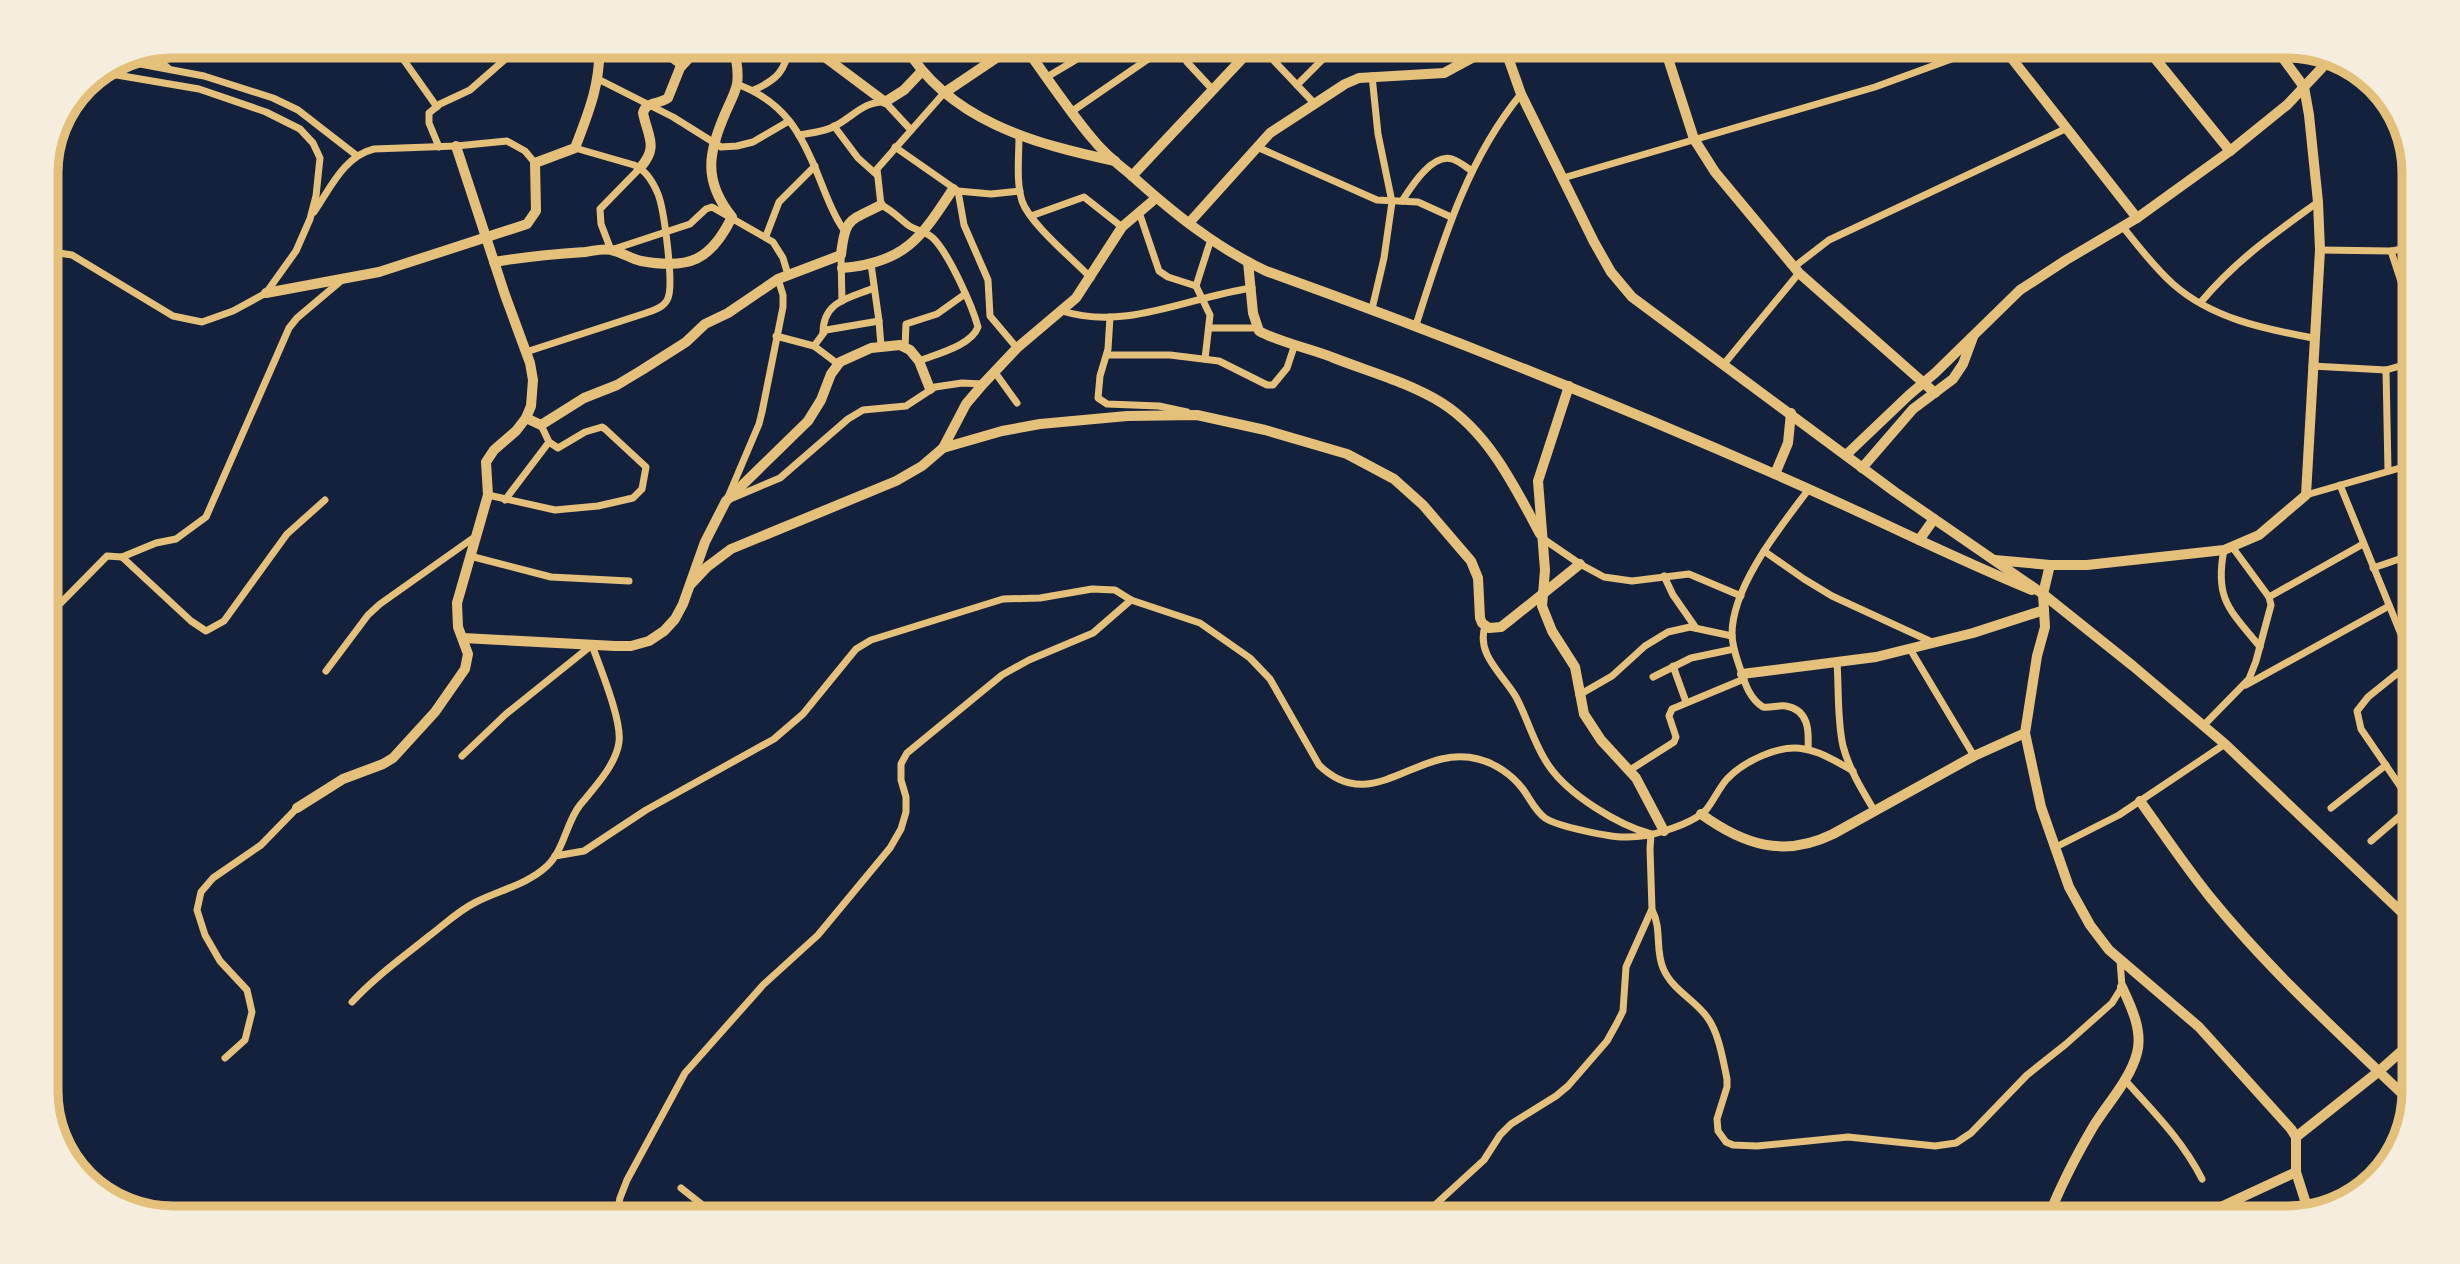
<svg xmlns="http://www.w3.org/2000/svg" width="2460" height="1264" viewBox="0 0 2460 1264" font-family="'Source Sans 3',sans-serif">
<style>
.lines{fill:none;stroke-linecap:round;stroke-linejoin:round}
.minor{stroke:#e5c07b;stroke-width:7}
.tertiary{stroke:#e5c07b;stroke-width:10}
.secondary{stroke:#e5c07b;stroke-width:10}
.rim{fill:none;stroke:#e5c07b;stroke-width:9}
</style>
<rect width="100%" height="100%" fill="#14213d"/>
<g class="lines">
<g class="minor">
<polyline points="496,46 510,55 529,46"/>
<polyline points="636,46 660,50 681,66"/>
<polyline points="1059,46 1070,63"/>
<polyline points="1178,46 1187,62 1213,90"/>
<polyline points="1260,46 1314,103"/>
<polyline points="396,49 437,107"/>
<polyline points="147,50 168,68"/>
<polyline points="122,57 135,63 204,76 273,98 298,110 356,155"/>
<polyline points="1047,77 1099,46"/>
<polyline points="598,79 673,117 721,147 737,146 753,142 789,121"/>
<path d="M737 84C785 102 802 134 820 180 827 197 833 215 844 230"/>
<polyline points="1297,85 1336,46"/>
<path d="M754 90C776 80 786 71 789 46"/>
<polyline points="1071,112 1167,46"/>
<polyline points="834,126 858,158 877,175"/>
<path d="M799 135C810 133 823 132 833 127 852 118 863 101 885 102L911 130"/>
<path d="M1019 136C1019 156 1016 182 1022 201 1030 224 1073 259 1091 278"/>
<polyline points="439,147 429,123 429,113 440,104 470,90 510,55 506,46"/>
<polyline points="895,147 958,191 991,194 1020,191"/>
<polyline points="1257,147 1377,200 1418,202 1451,217"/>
<polyline points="640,168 600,209 601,224 611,250 690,224 706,209 712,207 773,242 783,258 788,275"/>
<polyline points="1563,178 1875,87 1987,46"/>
<polyline points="958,191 964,225 988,280 990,316 1017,348"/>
<path d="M1402 201C1411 187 1432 153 1452 159 1459 161 1466 167 1472 171"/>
<path d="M314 212C330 189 344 156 374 149L456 146 507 141 525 151 535 163"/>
<polyline points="1139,212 1159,271 1168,277 1196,286"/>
<polyline points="1031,216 1084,197 1122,227"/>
<path d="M2123 227C2138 246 2154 267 2173 284 2211 318 2264 329 2313 338"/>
<polyline points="766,236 779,202 815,166"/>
<polyline points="2320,250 2391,251 2414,247"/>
<polyline points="46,251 72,255 173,316 202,322 233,311 266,293 296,251 310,219 316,196 320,158 313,143 300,129 266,112 199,89 99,72"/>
<polyline points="2391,251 2414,321"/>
<polyline points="841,255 842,301"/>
<polyline points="1794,267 1829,240 2065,129"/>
<path d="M2201 302C2236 260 2274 234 2318 202"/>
<polyline points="1372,309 1384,258 1392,202 1378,134 1372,76"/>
<path d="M1062 311C1127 331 1188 297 1252 288"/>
<polyline points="1110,317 1108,349 1100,376 1098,398 1107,404 1159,406 1187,412"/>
<polyline points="879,321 881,346"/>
<path d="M1416 325C1442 244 1466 161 1521 94"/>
<polyline points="1210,328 1256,328"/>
<path d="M823 333C823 301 849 298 874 288"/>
<polyline points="776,336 814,346 838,364"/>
<polyline points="814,346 826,330 879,321 871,264"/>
<polyline points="905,347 906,324 937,314 965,294"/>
<path d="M526 352 646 313C654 310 665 307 668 298 674 284 664 209 658 194 653 182 646 170 634 165L575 148"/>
<polyline points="1107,355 1170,355 1219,361 1267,385 1273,385 1287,368 1295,344"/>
<polyline points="1205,359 1210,315 1196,286 1211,239"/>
<path d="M919 361C936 354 971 346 978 327 972 305 949 254 933 238 926 231 916 231 908 225 899 218 892 210 881 205L877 169 944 93"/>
<polyline points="1724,364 1799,273"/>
<polyline points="2312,366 2386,370 2414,362"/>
<polyline points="2386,370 2388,471"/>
<polyline points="994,371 1017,403"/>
<polyline points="2340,485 2414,666"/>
<polyline points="488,495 555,510 598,506 633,498 642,489 646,467 605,429 602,427 585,432 558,448 549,442 541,425"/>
<polyline points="2306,495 2414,464"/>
<polyline points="728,497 759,424 762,412 783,307 783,295 778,279"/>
<polyline points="730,499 780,478 848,419 863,410 906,406 935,387 962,383 983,384"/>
<polyline points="505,500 549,442"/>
<polyline points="1542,538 1580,564 1604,577 1632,581 1689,574 1741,596"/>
<path d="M2224 550C2214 600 2231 611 2260 647"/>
<polyline points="1764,551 1804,579 1832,596 1934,643"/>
<polyline points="470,556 551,577 629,581"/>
<polyline points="122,557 156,543 176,539 206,517 289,328 297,318 342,280"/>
<polyline points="2373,568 2414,554"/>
<polyline points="1664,576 1673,595 1696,628"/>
<polyline points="2269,597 2363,544"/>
<polyline points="46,618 107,556 122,557 191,621 206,631 224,621 287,534 325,500"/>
<polyline points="1910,649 1974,756"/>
<path d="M1837 663C1839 690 1837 719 1843 746 1849 769 1862 790 1874 810"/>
<polyline points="1673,666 1686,702"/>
<polyline points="326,671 368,615 380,604 476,536"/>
<polyline points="1653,677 1691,658 1734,649"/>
<polyline points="2246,685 2389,606"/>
<polyline points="1579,695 1612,676 1645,646 1668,632 1690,627 1732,636"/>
<polyline points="2204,725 2249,679 2256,661 2271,605 2269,597 2233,548"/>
<path d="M1808 749C1809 731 1809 710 1786 706 1778 705 1771 708 1763 707 1750 699 1745 684 1741 671 1737 659 1732 647 1732 634 1732 586 1781 526 1809 489"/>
<polyline points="1630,770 1674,742 1676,737 1669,716 1672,709 1744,679"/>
<polyline points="2413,805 2361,729 2357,711 2368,697 2414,660"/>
<polyline points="2331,808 2386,765"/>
<polyline points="2371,841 2414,804"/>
<polyline points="2054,848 2119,815 2225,744"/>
<path d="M555 856 584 851 646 810 774 739 803 714 856 649 871 640 1003 599 1040 598 1092 589 1115 590 1131 600 1200 623 1250 658 1270 679 1319 765C1373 818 1418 743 1478 759 1495 763 1512 775 1522 788 1530 798 1534 810 1545 818 1556 826 1612 838 1627 837 1639 837 1652 835 1664 831 1677 827 1696 820 1706 810 1714 800 1719 788 1727 779 1744 761 1780 744 1804 749 1822 752 1837 762 1853 771"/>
<path d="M1652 910C1662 928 1655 949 1663 968 1672 990 1694 999 1707 1017 1719 1033 1723 1060 1727 1079V1087L1717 1119 1718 1131 1726 1142 1733 1145 1757 1146 1848 1137 1935 1146 1956 1143 1971 1133 2027 1075 2066 1044 2112 1003 2122 987 2120 960"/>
<path d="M352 1002C376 976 402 958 429 936 445 924 458 911 476 902 500 890 528 884 547 866 564 850 566 823 580 805 594 788 616 765 619 742 622 720 600 668 592 645L506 714 462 756"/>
<polyline points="225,1058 245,1040 252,1012 247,990 220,961 205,935 197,910 201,892 213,878 261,845 297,808"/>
<path d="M2124 1079C2153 1111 2183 1141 2202 1179"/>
<polyline points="681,1188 719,1218"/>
<polyline points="616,1218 620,1198 627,1180 685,1073 763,985 818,935 890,848 901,829 906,812 906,797 901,780 901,764 907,753 1002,675 1029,660 1093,633 1131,600"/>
<path d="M1431 1218 1436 1204 1484 1160 1500 1135 1511 1124 1556 1096 1568 1086 1607 1041 1617 1023 1623 1011 1626 967 1652 909 1650 849 1651 834C1618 825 1569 795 1549 766 1534 745 1528 719 1516 697 1502 673 1476 655 1485 626"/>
</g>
<g class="tertiary">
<polyline points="810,46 885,102 904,90 922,71"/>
<path d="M905 46C949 121 1035 144 1115 161"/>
<path d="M1024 46C1046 76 1067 108 1091 137 1102 151 1116 163 1130 174 1172 212 1215 247 1266 271 1439 333 1609 401 1777 475 1863 512 1946 555 2032 590"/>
<polyline points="1664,46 1694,139 1715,172 1799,273 1935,393"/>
<polyline points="2002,46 2137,218"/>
<polyline points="2145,46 2230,151"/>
<polyline points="944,93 1014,46"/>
<path d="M640 168C659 147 648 137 643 113 646 101 658 105 668 98L680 68 700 46"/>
<polyline points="1132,176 1254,46"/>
<polyline points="1189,223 1270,133 1345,84 1359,78 1444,73 1494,46"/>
<path d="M494 262C524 257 554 254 585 252 593 251 603 248 611 250 622 252 631 259 641 261 690 270 711 260 732 217 703 181 708 153 725 114 729 104 735 94 737 84 739 71 736 57 733 46"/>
<path d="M1248 262 1253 313 1259 331C1278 342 1312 349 1334 358 1370 372 1410 383 1442 403 1489 433 1515 487 1540 534"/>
<path d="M842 268C905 263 921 238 953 189"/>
<path d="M266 293 379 272 527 224 536 211 535 163 575 148C588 114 601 83 599 46"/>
<polyline points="1569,386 1538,481 1545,570 1542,606 1552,631 1575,667 1584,714 1601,740 1636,778 1664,831"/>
<path d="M526 418 541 425 584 398 617 385 642 370 686 342 705 324 728 313 778 279 841 255C845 218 849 221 881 205"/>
<polyline points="943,448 966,404 983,384 1017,348 1076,298 1122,227 1156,198"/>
<polyline points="1846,455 1909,395 1935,373 2020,290 2066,260 2137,218 2230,151 2287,105 2333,56"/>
<polyline points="1862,468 1913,409 1953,379 1963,364 1973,337"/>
<polyline points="1775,474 1788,443 1791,413"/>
<polyline points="1919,540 1934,519"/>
<polyline points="1995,560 2050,565 2087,565 2224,550 2259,535 2306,495 2320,250 2318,202 2309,115 2304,87 2274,46"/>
<polyline points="2050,565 2043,594 2045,627 2037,656 2025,733 2041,807 2069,887 2090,925 2109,950 2199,1027 2291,1129 2296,1137 2296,1172 2309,1213"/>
<polyline points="691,584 707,567 731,549 896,481 922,466 943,448 1002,431 1040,424 1127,416 1197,415 1265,430 1347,454 1394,479 1423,505 1471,561 1478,578 1480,618 1482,623 1489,628 1501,627 1510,620 1580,564"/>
<polyline points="463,638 615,646 631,646 649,641 664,631 675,619 683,604 705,542 726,501 808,421 821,400 831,374 840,362 871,348 900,345 910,350 919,361 930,389"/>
<polyline points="1742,674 1876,657 1973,633 2044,610"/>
<path d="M2140 801C2163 833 2185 866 2210 897 2270 971 2343 1037 2412 1103"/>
<polyline points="297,808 343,779 383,764 393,758 435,712 465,669 468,654 458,627 457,603 488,495 486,462 494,450 516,431 526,418 531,406 533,380 530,363 505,295 456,146"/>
<path d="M1701 814C1744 845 1784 858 1833 834L1974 756 2025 733"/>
<polyline points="2296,1137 2378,1072 2414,1040"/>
<path d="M2048 1218C2060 1187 2076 1156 2093 1127 2107 1104 2130 1080 2137 1053 2143 1031 2131 1006 2122 987"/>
<polyline points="2197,1218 2296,1172"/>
</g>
<polyline class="secondary" points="1504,46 1521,94 1594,242 1611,272 1632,297 1895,492 2043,594 2133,666 2225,744 2414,924"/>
</g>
<path d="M0 0H2460V1264H0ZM173 58H2287A115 115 0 0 1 2402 173V1091A115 115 0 0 1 2287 1206H173A115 115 0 0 1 58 1091V173A115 115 0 0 1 173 58Z" fill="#f5edde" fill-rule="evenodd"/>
<path class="rim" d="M173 58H2287A115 115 0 0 1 2402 173V1091A115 115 0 0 1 2287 1206H173A115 115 0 0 1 58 1091V173A115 115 0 0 1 173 58Z"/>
</svg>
